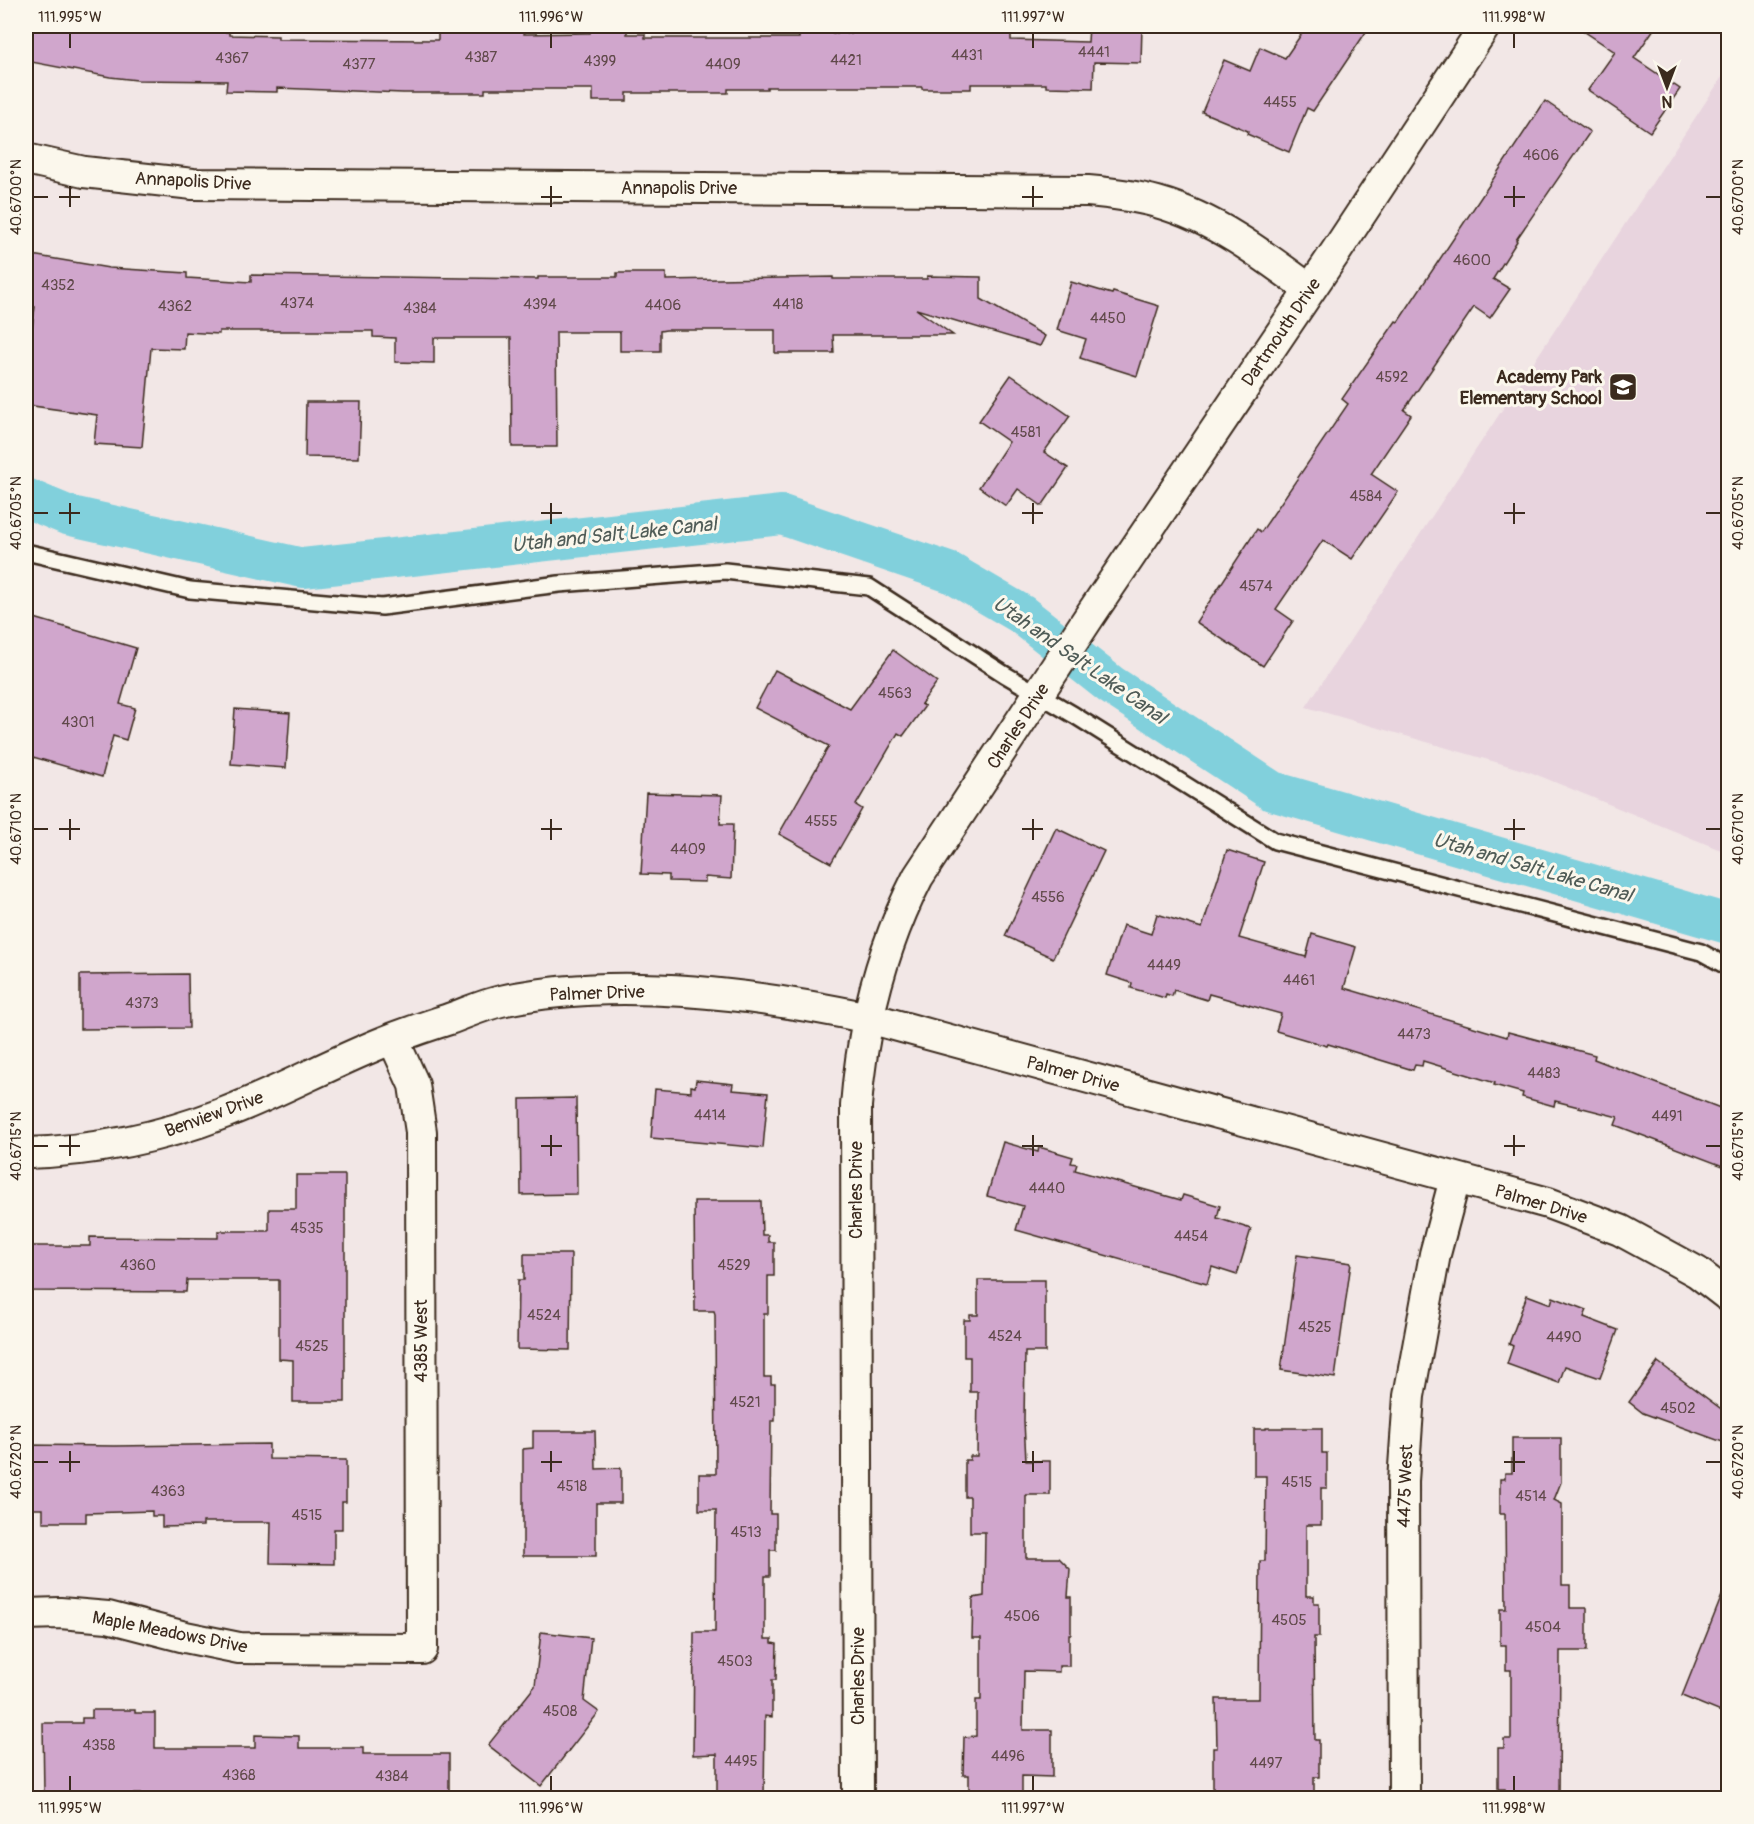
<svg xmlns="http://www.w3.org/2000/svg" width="1754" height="1824" viewBox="0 0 1754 1824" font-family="Pangolin,sans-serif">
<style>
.built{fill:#e8d4de}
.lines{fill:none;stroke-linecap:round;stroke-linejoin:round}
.canal{stroke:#81d0dc;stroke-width:40}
.building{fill:#d0a6cc;stroke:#3b2a1e;stroke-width:1.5}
.lane-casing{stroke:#3b2a1e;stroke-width:20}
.street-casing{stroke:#3b2a1e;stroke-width:34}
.lane{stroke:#fbf7ec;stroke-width:15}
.street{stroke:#fbf7ec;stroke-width:30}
.ticks{fill:none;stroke:#3b2a1e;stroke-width:2}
.labels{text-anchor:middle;stroke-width:6;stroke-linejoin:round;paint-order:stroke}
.number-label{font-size:15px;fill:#60494a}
.street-label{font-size:18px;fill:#3b2a1e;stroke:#fbf7ec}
.poi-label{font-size:18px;font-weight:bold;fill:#3b2a1e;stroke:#fbf7ec;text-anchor:end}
.water-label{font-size:20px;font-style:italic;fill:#505c57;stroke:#fbf7ec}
.neatline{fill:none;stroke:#3b2a1e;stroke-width:2}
.ticks-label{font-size:15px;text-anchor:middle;fill:#3b2a1e}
</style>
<rect width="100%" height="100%" fill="#f2e7e6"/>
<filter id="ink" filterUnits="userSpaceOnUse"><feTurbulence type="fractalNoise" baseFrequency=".0167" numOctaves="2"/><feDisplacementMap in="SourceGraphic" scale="12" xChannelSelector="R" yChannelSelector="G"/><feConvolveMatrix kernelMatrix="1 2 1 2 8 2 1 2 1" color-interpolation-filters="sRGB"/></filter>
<g filter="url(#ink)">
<polygon class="built" points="1728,68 1728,853 1530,772 1306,707"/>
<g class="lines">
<polyline class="canal" points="26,498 67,515 303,568 782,515 951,573 1021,614 1111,685 1272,791 1728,924"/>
</g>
<g class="building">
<polygon points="26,26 142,26 141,31 229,32 229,35 278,36 278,39 438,40 438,26 524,26 524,34 590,33 590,26 627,26 627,34 645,34 645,38 799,38 799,33 1011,33 1011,40 1088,42 1089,26 1142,26 1141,63 1094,62 1093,88 1046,87 1046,84 971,84 971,89 922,89 922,87 767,87 767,89 728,89 728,93 627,93 627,101 593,101 593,89 485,89 485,93 403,93 277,88 277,92 226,91 227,81 137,80 110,77 26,61"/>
<polygon points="1307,26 1370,26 1313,111 1307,108 1289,152 1247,134 1248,131 1202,112 1224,60 1250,71 1260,47 1285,58"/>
<polygon points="1576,26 1656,26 1634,58 1680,89 1650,132 1588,90 1615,52"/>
<polygon points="1545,101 1590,132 1516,240 1517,241 1493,279 1510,289 1490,318 1474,307 1404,410 1411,415 1371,474 1398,492 1352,559 1323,540 1276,609 1293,621 1263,666 1196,622 1257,529 1261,532 1348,404 1342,399 1396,321 1398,322"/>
<polygon points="26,254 109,268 187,273 187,278 251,282 251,275 538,279 538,277 617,277 617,273 666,273 666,280 833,277 833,279 927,279 927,276 981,277 981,299 1045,336 1040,346 916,309 953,335 833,335 834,353 775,353 775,330 666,330 660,331 660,351 620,351 620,332 556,332 557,447 512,447 511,338 434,338 434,363 395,362 395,338 373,337 373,331 219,331 219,334 185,332 184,349 151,348 142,447 94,444 97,415 26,405 26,372 35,307 26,306"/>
<polygon points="1071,282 1112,294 1113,292 1159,306 1137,376 1080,358 1086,339 1057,330"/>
<polygon points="1011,375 1070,416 1044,452 1068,468 1042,506 1018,489 1006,506 979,487 1009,442 979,421"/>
<polygon points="306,402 361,402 359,458 305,457"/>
<polygon points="31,617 136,648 120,704 135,708 126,740 113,736 102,777 26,755 26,638"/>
<polygon points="893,650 937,682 921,704 925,706 903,736 898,733 856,805 862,809 831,863 779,834 829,746 755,708 775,670 850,709"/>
<polygon points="235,709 290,713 286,768 231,764"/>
<polygon points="646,793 722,795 720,824 733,824 731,879 705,877 705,882 669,881 669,875 641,874"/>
<polygon points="1056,828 1104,851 1053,958 1005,936"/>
<polygon points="1227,850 1264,862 1239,938 1306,957 1312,934 1356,947 1344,988 1507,1037 1508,1032 1595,1055 1594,1059 1728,1111 1728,1168 1615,1125 1618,1117 1555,1101 1554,1106 1522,1097 1523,1093 1494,1085 1495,1083 1423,1061 1422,1066 1415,1065 1413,1070 1328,1044 1327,1046 1276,1031 1281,1014 1209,994 1207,1000 1174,990 1172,996 1166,994 1165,998 1131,988 1132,983 1107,975 1123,925 1151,934 1157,914 1202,928"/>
<polygon points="188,974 189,1028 80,1029 80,975"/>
<polygon points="696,1080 733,1084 732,1090 768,1093 763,1148 651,1138 655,1089 691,1092 691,1086 695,1087"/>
<polygon points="576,1098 577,1194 521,1195 520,1099"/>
<polygon points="1003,1142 1038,1152 1039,1147 1073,1157 1071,1163 1077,1164 1075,1170 1181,1200 1183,1195 1220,1206 1217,1218 1251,1229 1237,1275 1212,1267 1207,1284 1016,1230 1023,1206 987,1196"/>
<polygon points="296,1175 345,1175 345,1402 293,1402 293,1360 279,1359 279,1280 187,1280 186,1292 26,1291 26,1246 90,1246 90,1237 218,1238 218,1231 269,1231 269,1209 296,1209"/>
<polygon points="694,1201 761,1201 762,1235 768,1235 768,1242 774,1242 774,1276 768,1276 768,1314 764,1314 764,1377 771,1377 771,1384 775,1384 775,1421 771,1421 770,1514 776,1514 776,1550 770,1550 770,1576 765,1576 765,1639 772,1639 772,1643 777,1644 776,1680 772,1680 772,1717 765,1716 764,1798 717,1798 717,1754 693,1755 694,1632 715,1632 716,1510 699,1510 699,1474 716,1474 715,1314 714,1311 695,1311"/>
<polygon points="524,1254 571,1254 570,1350 517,1349 518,1280 524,1280"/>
<polygon points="1297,1255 1351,1263 1335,1378 1281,1370"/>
<polygon points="978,1280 1045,1280 1045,1352 1025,1352 1024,1421 1026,1461 1050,1461 1050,1495 1026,1495 1026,1558 1059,1558 1070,1569 1068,1597 1071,1597 1071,1634 1069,1634 1069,1666 1059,1666 1059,1672 1024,1671 1023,1730 1052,1730 1052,1777 1022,1776 1022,1798 969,1798 969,1775 963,1775 964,1737 976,1736 976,1700 981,1700 981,1638 972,1638 973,1598 984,1596 985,1532 970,1532 970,1497 965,1497 965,1460 970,1460 970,1456 977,1456 978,1392 970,1392 970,1357 964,1357 964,1320 970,1320 970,1315 978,1315"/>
<polygon points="1527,1295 1551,1304 1553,1297 1587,1310 1584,1317 1618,1330 1600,1378 1565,1366 1559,1383 1507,1364 1513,1346 1509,1344"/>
<polygon points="1658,1362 1728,1414 1728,1444 1643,1413 1629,1402"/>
<polygon points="1266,1428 1322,1428 1322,1453 1327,1453 1327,1488 1321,1488 1321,1525 1306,1525 1306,1596 1314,1596 1314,1603 1319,1603 1319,1637 1314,1637 1315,1740 1319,1740 1319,1777 1314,1777 1314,1798 1213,1798 1213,1748 1217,1748 1216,1699 1259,1699 1260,1561 1265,1561 1266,1476 1254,1476 1254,1429 1266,1429"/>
<polygon points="533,1431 595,1431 596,1469 621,1468 621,1503 596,1503 596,1556 523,1556 523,1449 533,1448"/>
<polygon points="1512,1438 1561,1438 1561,1482 1554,1500 1562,1504 1562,1585 1570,1585 1570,1608 1587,1608 1587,1651 1560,1651 1559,1798 1505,1798 1505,1789 1498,1789 1498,1748 1504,1748 1504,1739 1511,1739 1511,1670 1506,1670 1506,1645 1500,1645 1500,1609 1506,1609 1505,1514 1500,1514 1500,1479 1505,1479 1505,1473 1512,1473"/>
<polygon points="269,1444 269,1459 346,1460 346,1502 342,1502 342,1529 334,1529 334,1564 270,1563 271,1522 203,1522 203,1526 162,1527 162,1516 152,1516 152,1511 86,1513 86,1522 43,1522 43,1509 26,1509 26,1445 115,1446"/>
<polygon points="1727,1583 1728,1583 1728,1715 1682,1696"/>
<polygon points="541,1632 591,1638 584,1701 599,1712 541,1786 488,1745 535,1686"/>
<polygon points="92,1710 135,1710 135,1713 155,1713 155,1748 255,1748 255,1735 299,1736 299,1748 363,1748 363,1754 449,1754 449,1798 180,1798 180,1794 44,1794 43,1723 82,1723 82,1718 92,1718"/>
</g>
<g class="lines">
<g class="lane-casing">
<polyline id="lane" points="26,552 190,590 382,607 559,584 725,571 869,587 1004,674 1074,715 1275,841 1701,952 1728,967"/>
</g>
<g class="street-casing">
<g id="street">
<path d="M26 159 84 172 193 184 1088 191C1111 193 1135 196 1157 202 1214 218 1262 254 1309 289"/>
<path d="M26 1153C94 1151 160 1138 224 1113 282 1091 336 1060 394 1038 412 1031 431 1025 449 1019 466 1013 483 1005 501 1001 614 976 756 994 869 1018L1548 1203 1620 1230 1697 1272 1728 1296"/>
<polyline points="26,1614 60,1613 108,1617 185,1637 239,1648 422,1649 421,1132 414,1085 393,1039"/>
<path d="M858 1798 856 1106C862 1027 882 947 918 877L1091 614 1337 250 1485 26"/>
<polyline points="1404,1798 1403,1481 1409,1396 1435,1254 1455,1179"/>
</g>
</g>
<use href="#lane" class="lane"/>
<use href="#street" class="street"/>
</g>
</g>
<path class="ticks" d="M70 33V48M551 33V48M1033 33V48M1514 33V48M70 186V207M551 186V207M1033 186V207M1514 186V207M33 197H48M59 197H80M541 197H562M1022 197H1043M1504 197H1525M1706 197H1721M70 503V524M551 503V524M1033 503V524M1514 503V524M33 513H48M59 513H80M541 513H562M1022 513H1043M1504 513H1525M1706 513H1721M70 819V840M551 819V840M1033 819V840M1514 819V840M33 829H48M59 829H80M541 829H562M1022 829H1043M1504 829H1525M1706 829H1721M70 1135V1156M551 1135V1156M1033 1135V1156M1514 1135V1156M33 1146H48M59 1146H80M541 1146H562M1022 1146H1043M1504 1146H1525M1706 1146H1721M70 1451V1472M551 1451V1472M1033 1451V1472M1514 1451V1472M33 1462H48M59 1462H80M541 1462H562M1022 1462H1043M1504 1462H1525M1706 1462H1721M70 1776V1791M551 1776V1791M1033 1776V1791M1514 1776V1791"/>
<defs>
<g id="school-square" transform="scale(1.5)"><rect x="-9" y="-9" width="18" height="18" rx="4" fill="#3b2a1e" stroke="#fbf7ec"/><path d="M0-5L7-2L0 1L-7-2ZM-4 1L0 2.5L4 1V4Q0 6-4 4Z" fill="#fff"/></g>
</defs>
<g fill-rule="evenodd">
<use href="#school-square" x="1623" y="387"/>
</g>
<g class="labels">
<g class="number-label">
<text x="1094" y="57">4441</text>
<text x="967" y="60">4431</text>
<text x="481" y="62">4387</text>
<text x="232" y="63">4367</text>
<text x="846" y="65">4421</text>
<text x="600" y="66">4399</text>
<text x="359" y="69">4377</text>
<text x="723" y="69">4409</text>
<text x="1280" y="107">4455</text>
<text x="1541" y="160">4606</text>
<text x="1472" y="265">4600</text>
<text x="58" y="290">4352</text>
<text x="297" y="308">4374</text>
<text x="540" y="309">4394</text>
<text x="788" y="309">4418</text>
<text x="663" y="310">4406</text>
<text x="175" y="311">4362</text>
<text x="420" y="313">4384</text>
<text x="1108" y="323">4450</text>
<text x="1392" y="382">4592</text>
<text x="1026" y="437">4581</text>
<text x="1366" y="501">4584</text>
<text x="1256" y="591">4574</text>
<text x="895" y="698">4563</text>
<text x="78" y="727">4301</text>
<text x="821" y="826">4555</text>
<text x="688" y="854">4409</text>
<text x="1048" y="902">4556</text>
<text x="1164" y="970">4449</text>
<text x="1299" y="985">4461</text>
<text x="142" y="1008">4373</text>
<text x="1414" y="1039">4473</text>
<text x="1544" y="1078">4483</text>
<text x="710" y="1120">4414</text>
<text x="1667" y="1121">4491</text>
<text x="1047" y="1193">4440</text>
<text x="307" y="1233">4535</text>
<text x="1191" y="1241">4454</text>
<text x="138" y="1270">4360</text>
<text x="734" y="1270">4529</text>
<text x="544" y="1320">4524</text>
<text x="1315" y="1332">4525</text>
<text x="1005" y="1341">4524</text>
<text x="1564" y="1342">4490</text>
<text x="312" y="1351">4525</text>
<text x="745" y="1407">4521</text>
<text x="1678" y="1413">4502</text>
<text x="1297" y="1487">4515</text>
<text x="572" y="1491">4518</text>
<text x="168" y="1496">4363</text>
<text x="1531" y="1501">4514</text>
<text x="307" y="1520">4515</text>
<text x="746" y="1537">4513</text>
<text x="1022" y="1621">4506</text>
<text x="1289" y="1625">4505</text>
<text x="1543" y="1632">4504</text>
<text x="735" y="1666">4503</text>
<text x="560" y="1716">4508</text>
<text x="99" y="1750">4358</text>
<text x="1008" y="1761">4496</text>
<text x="741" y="1766">4495</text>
<text x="1266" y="1768">4497</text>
<text x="239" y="1780">4368</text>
<text x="392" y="1781">4384</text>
</g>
<g class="street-label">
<text transform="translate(193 181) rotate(3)" y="6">Annapolis Drive</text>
<text x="679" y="194">Annapolis Drive</text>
<text transform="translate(1281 332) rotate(-56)" y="6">Dartmouth Drive</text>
<text transform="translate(1018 726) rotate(-57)" y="6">Charles Drive</text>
<text transform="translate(597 993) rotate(-2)" y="6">Palmer Drive</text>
<text transform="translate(1073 1074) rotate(15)" y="6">Palmer Drive</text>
<text transform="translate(214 1114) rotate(-20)" y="6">Benview Drive</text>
<text transform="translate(856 1190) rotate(-90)" y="6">Charles Drive</text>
<text transform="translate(1541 1204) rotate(17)" y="6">Palmer Drive</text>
<text transform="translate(421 1341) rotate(-90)" y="6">4385 West</text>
<text transform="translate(1405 1486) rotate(-88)" y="6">4475 West</text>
<text transform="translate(170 1632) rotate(11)" y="6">Maple Meadows Drive</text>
<text transform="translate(858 1676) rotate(-90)" y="6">Charles Drive</text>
</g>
<g class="poi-label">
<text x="1602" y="383">Academy Park<tspan x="1602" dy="21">Elementary School</tspan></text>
</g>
<g class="water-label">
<text transform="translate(614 534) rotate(-6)" y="7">Utah and Salt Lake Canal</text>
<text transform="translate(1080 660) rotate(35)" y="7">Utah and Salt Lake Canal</text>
<text transform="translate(1533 867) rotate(16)" y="7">Utah and Salt Lake Canal</text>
</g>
</g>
<rect width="1754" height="1824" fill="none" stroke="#fbf7ec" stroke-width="66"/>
<g transform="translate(1667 87) rotate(180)" stroke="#fbf7ec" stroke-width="4.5" paint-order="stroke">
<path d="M0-4.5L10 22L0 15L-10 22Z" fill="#3b2a1e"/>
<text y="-9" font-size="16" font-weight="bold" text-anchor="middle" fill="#3b2a1e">N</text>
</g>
<rect x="33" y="33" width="1688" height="1758" class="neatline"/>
<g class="ticks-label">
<text x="70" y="22">111.995°W</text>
<text x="551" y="22">111.996°W</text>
<text x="1033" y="22">111.997°W</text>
<text x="1514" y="22">111.998°W</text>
<text transform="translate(1738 197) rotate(-90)" y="5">40.6700°N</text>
<text transform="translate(16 197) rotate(-90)" y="5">40.6700°N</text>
<text transform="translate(1738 513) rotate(-90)" y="5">40.6705°N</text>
<text transform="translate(16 513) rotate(-90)" y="5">40.6705°N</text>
<text transform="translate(1738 829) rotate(-90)" y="5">40.6710°N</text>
<text transform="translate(16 829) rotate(-90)" y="5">40.6710°N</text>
<text transform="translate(1738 1146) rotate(-90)" y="5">40.6715°N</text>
<text transform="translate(16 1146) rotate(-90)" y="5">40.6715°N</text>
<text transform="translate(1738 1462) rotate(-90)" y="5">40.6720°N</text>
<text transform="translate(16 1462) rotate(-90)" y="5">40.6720°N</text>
<text x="70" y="1813">111.995°W</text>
<text x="551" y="1813">111.996°W</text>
<text x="1033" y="1813">111.997°W</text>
<text x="1514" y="1813">111.998°W</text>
</g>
</svg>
